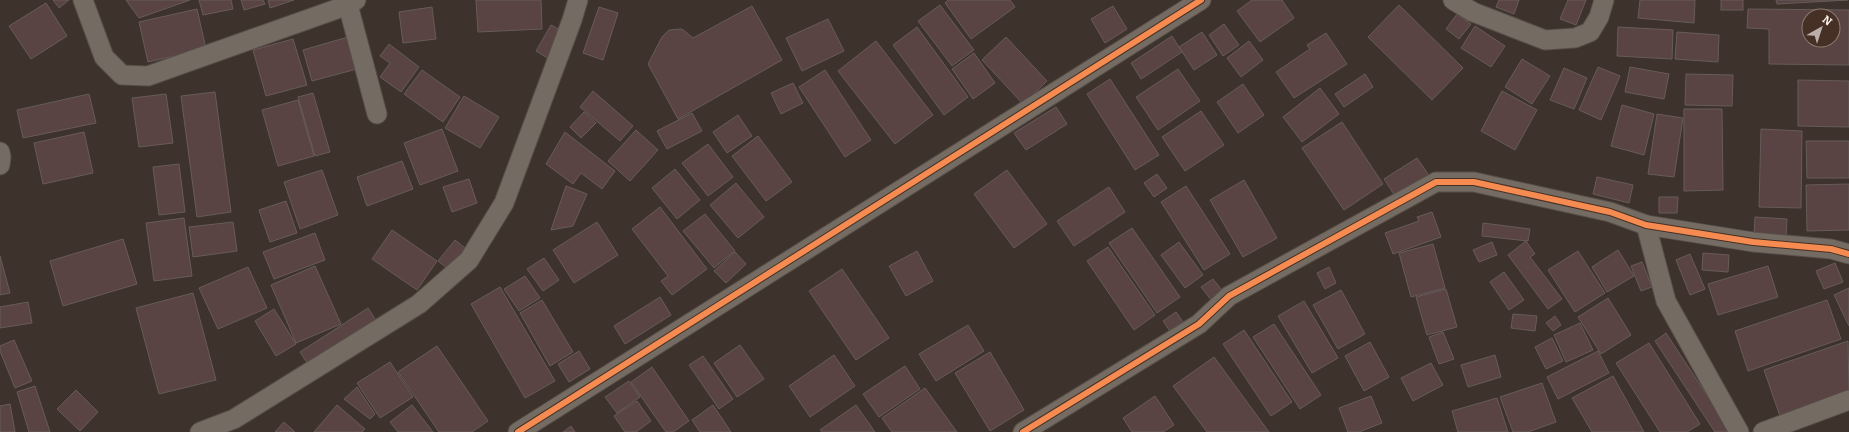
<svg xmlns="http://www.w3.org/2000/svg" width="1849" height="432" viewBox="0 0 1849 432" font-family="Bitter,serif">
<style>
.building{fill:#594343;stroke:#675c59;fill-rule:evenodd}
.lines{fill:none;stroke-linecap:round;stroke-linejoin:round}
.minor-casing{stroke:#574e49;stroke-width:21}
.minor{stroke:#746c62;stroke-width:19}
.cycleway-casing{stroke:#462f24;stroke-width:8}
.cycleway{stroke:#f68b52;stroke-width:6}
</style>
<rect width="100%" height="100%" fill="#3e322c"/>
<g class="building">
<polygon points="53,0 69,0 59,8"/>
<polygon points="126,0 190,0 139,18"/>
<polygon points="199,0 231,0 233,9 203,15"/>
<polygon points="241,0 263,0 265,4 244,10"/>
<polygon points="268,0 294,0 270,8"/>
<polygon points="476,0 541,0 542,29 478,32"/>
<polygon points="948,0 1010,0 1015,7 971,39 945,3"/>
<polygon points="1252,0 1282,0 1294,18 1260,42 1237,11"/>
<polygon points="1499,0 1519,0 1514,14 1496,7"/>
<polygon points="1568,0 1586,0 1576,25 1560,19"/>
<polygon points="1640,0 1695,0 1694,23 1638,18"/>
<rect x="1721" y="0" width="22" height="10"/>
<polygon points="1776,0 1848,0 1777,4"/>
<polygon points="46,3 67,36 31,59 9,26"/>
<polygon points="940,5 974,50 952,66 918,21"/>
<polygon points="1399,5 1463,68 1432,100 1368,37"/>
<polygon points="752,6 782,60 678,119 648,64 662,37 669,30 682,29 693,38"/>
<polygon points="1113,6 1127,29 1105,43 1091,19"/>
<polygon points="432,7 436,39 403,43 399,12"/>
<polygon points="599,7 618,13 603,60 583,53"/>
<polygon points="197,9 206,49 148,62 139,22"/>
<path d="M1748 9 1849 10V65L1769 64V29L1747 28ZM1809 16H1833V40H1809Z"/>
<polygon points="1457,14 1471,24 1459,39 1446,29"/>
<polygon points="828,19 844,51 802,71 786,38"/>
<polygon points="1224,24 1239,45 1223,56 1209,35"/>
<polygon points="551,25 564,32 549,59 536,51"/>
<polygon points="1475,26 1505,46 1491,67 1461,48"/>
<polygon points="917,27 968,97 944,115 893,45"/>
<polygon points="1618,27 1673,30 1672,59 1617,56"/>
<polygon points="1202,32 1217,55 1194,70 1179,47"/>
<polygon points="1677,32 1719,35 1718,62 1675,59"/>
<polygon points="1326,33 1347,64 1294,98 1276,72 1310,49 1307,45"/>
<polygon points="1172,36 1182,52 1141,79 1131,63"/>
<polygon points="348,37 357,69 312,81 303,50"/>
<polygon points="1006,37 1047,81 1023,104 982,60"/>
<polygon points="293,39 307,85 266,96 253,50"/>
<polygon points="876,41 933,115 895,144 838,71"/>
<polygon points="1249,41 1263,60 1241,77 1227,58"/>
<polygon points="389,44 419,67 401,92 380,77 390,63 380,56"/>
<polygon points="974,53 995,83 973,99 952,69"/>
<polygon points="1522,59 1550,76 1532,104 1505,87"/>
<polygon points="1598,67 1620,76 1601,120 1579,110"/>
<polygon points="1630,67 1669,74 1664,99 1625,92"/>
<polygon points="1564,68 1587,78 1574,109 1550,100"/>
<polygon points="1178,69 1200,101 1158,130 1136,97"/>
<polygon points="422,70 460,97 443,122 404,94"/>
<polygon points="825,70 871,140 845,157 799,87"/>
<polygon points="1365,74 1373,87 1344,107 1335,94"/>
<polygon points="1686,74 1733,75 1732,106 1685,105"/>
<polygon points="1110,79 1159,155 1135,170 1087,94"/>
<polygon points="1798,80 1849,81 1849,127 1798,126"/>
<polygon points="793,83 803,103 781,114 771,93"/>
<polygon points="1243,84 1264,115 1238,133 1217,102"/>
<polygon points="1320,88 1339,114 1302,142 1283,117"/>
<polygon points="593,91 633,126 620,141 580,107"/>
<polygon points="1502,91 1537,110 1515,150 1481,131"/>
<polygon points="215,92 231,212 197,217 181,96"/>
<polygon points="313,93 330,152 315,156 298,97"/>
<polygon points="89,94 96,123 23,138 17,110"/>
<polygon points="166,94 173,143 139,147 132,98"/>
<polygon points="464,96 499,117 480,148 445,128"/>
<polygon points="298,100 314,156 278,166 262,110"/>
<polygon points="1622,105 1654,114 1644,155 1611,146"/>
<polygon points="1056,107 1067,124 1026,150 1014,133"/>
<polygon points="1684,109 1722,109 1723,190 1684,191"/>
<polygon points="1201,111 1224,145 1185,171 1162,137"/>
<polygon points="584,112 596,123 581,138 570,127"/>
<polygon points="692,113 702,131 667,149 657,131"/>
<polygon points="1657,114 1683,118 1674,177 1648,174"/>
<polygon points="738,115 752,136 727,153 713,132"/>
<polygon points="1342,122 1383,184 1344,210 1302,148"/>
<polygon points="442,129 458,171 420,185 404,143"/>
<polygon points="1761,129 1802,131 1801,208 1759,207"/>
<polygon points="636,130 658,150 630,181 608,161"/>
<polygon points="84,132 93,173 43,184 34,143"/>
<polygon points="565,132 615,171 602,189 581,173 573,184 546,164"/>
<polygon points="758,136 792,182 766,201 732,156"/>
<polygon points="1806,141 1849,141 1849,178 1807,178"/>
<polygon points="708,144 733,177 708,196 682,163"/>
<polygon points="1417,158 1430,177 1397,199 1384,179"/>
<polygon points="402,161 413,189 367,206 357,177"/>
<polygon points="179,164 185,212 159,215 153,167"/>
<polygon points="675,169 700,200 677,219 652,188"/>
<polygon points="322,170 338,215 300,229 284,182"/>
<polygon points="1007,170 1047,224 1014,248 974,194"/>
<polygon points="1157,174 1167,188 1154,197 1144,183"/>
<polygon points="1597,177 1633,185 1629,203 1593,194"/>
<polygon points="469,179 477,203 452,212 443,187"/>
<polygon points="1244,180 1277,238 1243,257 1210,200"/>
<polygon points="736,183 764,217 738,238 710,205"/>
<polygon points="1849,184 1849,230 1807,231 1806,185"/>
<polygon points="566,186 587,194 573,226 551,230"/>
<polygon points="1186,186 1230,254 1204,270 1161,202"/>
<polygon points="1109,187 1125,212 1074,246 1057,221"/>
<polygon points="1659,197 1678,197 1677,213 1659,213"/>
<polygon points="286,201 297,233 270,242 259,210"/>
<polygon points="660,207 707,269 672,295 661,281 668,276 632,229"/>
<polygon points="1432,212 1441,237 1393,254 1385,233 1419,221 1417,217"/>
<polygon points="705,214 735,251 714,268 683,231"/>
<polygon points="1755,217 1787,219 1786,238 1754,235"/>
<polygon points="184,218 192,276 154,281 146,223"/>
<polygon points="233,222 237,251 193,257 189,227"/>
<polygon points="597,222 618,255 574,283 553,250"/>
<polygon points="1483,223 1530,229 1528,241 1482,236"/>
<polygon points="1132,228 1180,297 1157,313 1109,243"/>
<polygon points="392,230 437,261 417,290 372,259"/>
<polygon points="315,233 325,260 274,279 263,252"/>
<polygon points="123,239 137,284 63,306 50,261"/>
<polygon points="455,240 470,252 452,272 438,261"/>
<polygon points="1526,241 1535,254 1530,257 1562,299 1548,309 1508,255"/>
<polygon points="1179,242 1203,275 1185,288 1161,255"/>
<polygon points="1492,242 1497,255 1479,262 1473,250"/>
<polygon points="1433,244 1445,288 1411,297 1399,253"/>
<polygon points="1108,247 1155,315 1134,330 1087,261"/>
<polygon points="1618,250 1634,276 1607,292 1592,267"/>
<polygon points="917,251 933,281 906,296 889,266"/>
<polygon points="1578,251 1605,293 1575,312 1548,270"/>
<polygon points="735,252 746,264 726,283 714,271"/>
<polygon points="1703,253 1729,255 1728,272 1702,270"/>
<polygon points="1690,254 1705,289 1690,295 1676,260"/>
<polygon points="0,256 10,293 0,295"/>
<polygon points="544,258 559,280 543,291 527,269"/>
<polygon points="1642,262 1652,287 1641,291 1631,266"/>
<polygon points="1835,263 1843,282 1824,289 1816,271"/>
<polygon points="315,266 341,324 296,343 271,285"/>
<polygon points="1768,266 1778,297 1718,315 1708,284"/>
<polygon points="248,267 267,308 218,329 199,288"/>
<polygon points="1329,267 1336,283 1325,289 1317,273"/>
<polygon points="842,269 889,338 856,360 809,291"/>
<polygon points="1504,272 1524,300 1509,310 1490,282"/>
<polygon points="525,276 540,298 519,311 504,289"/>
<polygon points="1213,279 1224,293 1213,302 1201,287"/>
<polygon points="500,287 555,381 525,398 471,304"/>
<polygon points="1849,288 1849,326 1834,295"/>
<polygon points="1446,289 1457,327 1427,335 1416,297"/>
<polygon points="1341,290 1365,334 1338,349 1313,305"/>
<polygon points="193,293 216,380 159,394 136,308"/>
<polygon points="660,297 671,315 625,344 614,326"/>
<polygon points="1608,298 1631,335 1601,354 1578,317"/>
<polygon points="542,300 573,352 550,366 520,313"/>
<polygon points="1827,300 1841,339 1748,371 1735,331"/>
<polygon points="1304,301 1338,358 1312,373 1278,316"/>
<polygon points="28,302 32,323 0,328 0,307"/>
<polygon points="368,308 378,324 311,369 300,352"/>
<polygon points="274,309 296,344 276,356 255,321"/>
<polygon points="1176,312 1185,325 1172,334 1163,321"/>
<polygon points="1513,314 1537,316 1535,331 1511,328"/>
<polygon points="1555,316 1561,325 1553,331 1546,323"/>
<polygon points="1580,323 1593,350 1566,362 1554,335"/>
<polygon points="1274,324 1321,395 1300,409 1253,337"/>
<polygon points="968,325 984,351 936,381 919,354"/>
<polygon points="1244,330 1292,402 1271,416 1223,344"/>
<polygon points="1443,332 1454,359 1439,364 1429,337"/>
<polygon points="1666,333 1731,432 1715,432 1655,341"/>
<polygon points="1552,338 1563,361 1546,369 1535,347"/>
<polygon points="14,340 32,381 15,388 0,351 0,346"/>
<polygon points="1848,341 1849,392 1780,416 1764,370"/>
<polygon points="1370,342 1389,377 1364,391 1345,356"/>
<polygon points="1649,343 1700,424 1687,432 1660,432 1616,363"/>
<polygon points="740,345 764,379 737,397 714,363"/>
<polygon points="437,346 488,421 472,432 439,432 398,372"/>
<polygon points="579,351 590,369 569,382 558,364"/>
<polygon points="1598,351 1609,373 1558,399 1547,377"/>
<polygon points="990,352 1024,410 990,431 955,373"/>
<polygon points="834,355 855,386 810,417 789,386"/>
<polygon points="1495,355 1501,377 1468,387 1461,365"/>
<polygon points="703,356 733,399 719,409 689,365"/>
<polygon points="1214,357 1269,432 1207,432 1173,386"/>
<polygon points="390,362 413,397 380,418 357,383"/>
<polygon points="1431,363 1443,385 1413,401 1401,378"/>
<polygon points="905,366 920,389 879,417 863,394"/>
<polygon points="652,367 689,421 673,432 666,432 631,382"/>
<polygon points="1613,376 1644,432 1592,432 1572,398"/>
<polygon points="629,381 640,397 617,413 605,397"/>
<polygon points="1542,383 1556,422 1528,432 1513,432 1500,397"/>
<polygon points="35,386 50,432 29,432 17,392"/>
<polygon points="357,387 375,414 370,419 344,399"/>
<polygon points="925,388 957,432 892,432 882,418"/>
<polygon points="76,390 98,412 80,431 57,409"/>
<polygon points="1155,396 1174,425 1163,432 1132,432 1123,418"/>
<polygon points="1371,396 1382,423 1359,432 1348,432 1339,408"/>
<polygon points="1497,398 1508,432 1458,432 1452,411"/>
<polygon points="637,401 651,421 636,432 625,432 614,416"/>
<polygon points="10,404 15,432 0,432 0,406"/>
<polygon points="337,405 365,429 362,432 314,432"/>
<polygon points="412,405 433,432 398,432 390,422"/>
<polygon points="713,405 731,432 700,432 692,420"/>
<polygon points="856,405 875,432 822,432 820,430"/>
<polygon points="284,422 295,432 275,432"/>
<polygon points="571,426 575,432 563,432"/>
</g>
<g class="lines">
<g class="minor-casing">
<g id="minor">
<polyline points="83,0 104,57 122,75 148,76 348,5 356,0"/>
<polyline points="1453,0 1473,12 1545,40 1575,38 1590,32 1599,17 1604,0"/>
<polyline points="348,5 377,114"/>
<polyline points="0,152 1,157 0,165"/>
<polyline points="1646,225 1666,301 1739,432"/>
<polyline points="200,432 234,419 419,304 469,260 504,203 572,20 578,0"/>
<polyline points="518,432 1201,0"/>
<polyline points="1023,432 1199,324 1229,296 1436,182 1474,182 1610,212 1646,225 1753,242 1831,249 1849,254"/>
<polyline points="1763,432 1849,400"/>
</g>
</g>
<use href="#minor" class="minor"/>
<g class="cycleway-casing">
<g id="cycleway">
<polyline points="518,432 1201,0"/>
<polyline points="1023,432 1199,324 1229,296 1436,182 1474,182 1610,212 1646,225 1753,242 1831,249 1849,254"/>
</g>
</g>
<use href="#cycleway" class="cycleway"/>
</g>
<g transform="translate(1821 28) rotate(39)"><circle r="19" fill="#462f24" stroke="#907d74"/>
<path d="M0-3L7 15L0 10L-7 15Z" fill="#bbafa9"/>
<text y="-6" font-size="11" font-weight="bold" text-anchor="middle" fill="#fff2ec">N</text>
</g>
</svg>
